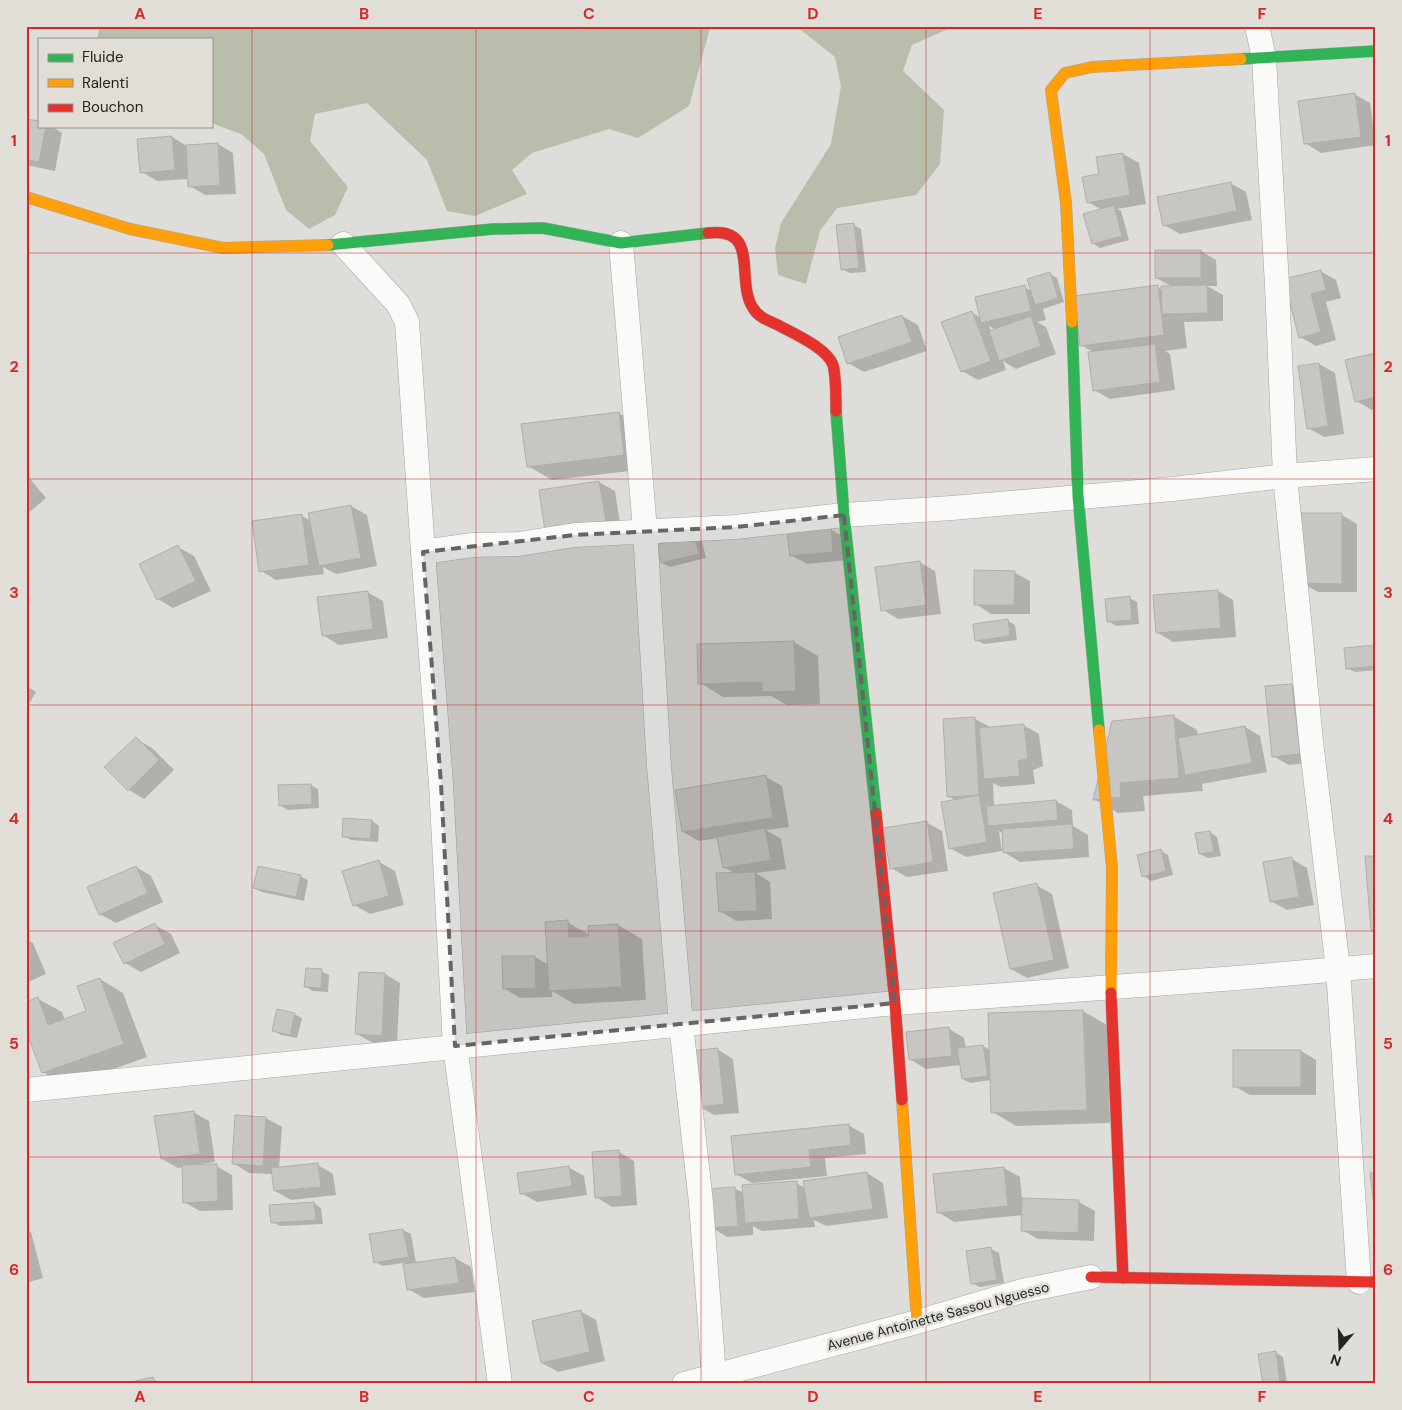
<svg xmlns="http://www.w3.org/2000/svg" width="1402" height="1410" viewBox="0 0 1402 1410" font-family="'DM Sans',sans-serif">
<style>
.forest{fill:#b8beab}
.shadow{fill:#0003;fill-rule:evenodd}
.building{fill:#c7c6c3;stroke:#b0afac}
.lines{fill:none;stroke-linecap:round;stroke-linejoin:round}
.street-casing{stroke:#a6a6a3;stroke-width:25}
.fast-casing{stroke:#a6a6a3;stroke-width:12}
.slow-casing{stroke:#a6a6a3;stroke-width:12}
.jam-casing{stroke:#a6a6a3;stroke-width:12}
.street{stroke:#fafaf9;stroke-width:24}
.fast{stroke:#30b455;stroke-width:11}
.slow{stroke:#ff9f0a;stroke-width:11}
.jam{stroke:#e5322d;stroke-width:11}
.marked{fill:#666561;fill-opacity:0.2;stroke:#666561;stroke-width:4;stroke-dasharray:10 6;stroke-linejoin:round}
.grid{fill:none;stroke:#d62828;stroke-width:1;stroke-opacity:0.55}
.labels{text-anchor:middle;stroke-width:5;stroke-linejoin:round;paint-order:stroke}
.street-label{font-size:14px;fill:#252421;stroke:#e0ded7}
.neatline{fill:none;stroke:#d62828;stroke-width:2}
.grid-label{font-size:16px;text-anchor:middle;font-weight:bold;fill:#d62828}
</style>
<rect width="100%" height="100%" fill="#deddd9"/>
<g class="forest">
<polygon points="100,26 713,26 710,28 689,106 638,138 609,129 532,153 512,170 527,194 475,216 447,211 427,160 367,103 315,114 310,141 348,187 335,215 309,229 286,210 264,154 241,134 211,123 211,39 97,39"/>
<polygon points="796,26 955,26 912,45 903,71 944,110 940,164 916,195 837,208 820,231 806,284 778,275 775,248 781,223 831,144 841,86 835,57"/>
</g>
<g class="shadow">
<polygon points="1354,94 1370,103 1376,145 1321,153 1305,143"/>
<polygon points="26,120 39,126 51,126 62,133 55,171 26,165"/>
<polygon points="172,137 187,146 218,144 233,153 236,194 205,195 190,186 189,179 157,181 142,172"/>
<polygon points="1123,154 1139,163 1146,204 1117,209 1121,211 1129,240 1100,248 1093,243 1102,210 1088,202 1101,175"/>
<polygon points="1230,183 1246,192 1252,220 1180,234 1164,225"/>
<polygon points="853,225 861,229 866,272 850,273 842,269"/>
<polygon points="1201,251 1216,260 1217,286 1207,286 1223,295 1223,321 1184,322 1187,348 1165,351 1170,354 1175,390 1110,399 1094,390 1095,353 1081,345 1157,287 1162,290 1173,287 1156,278"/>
<polygon points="1320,271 1336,280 1341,298 1326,302 1336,340 1316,346 1300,337 1285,280"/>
<path d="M1050 274 1057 278 1064 302 1043 309 1046 320 1037 322 1046 327 1056 354 1016 369 1003 361 1006 370 978 380 962 371 971 312 981 318 1024 287 1032 291ZM989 326 996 330 991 332Z"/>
<polygon points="902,316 918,325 927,351 864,372 848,363"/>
<polygon points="1376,354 1376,409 1372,410 1356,401"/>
<polygon points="1319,364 1335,373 1344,434 1324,437 1308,428"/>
<polygon points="619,413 642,427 647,469 552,480 528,466"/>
<polygon points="26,474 46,498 27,514 26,513"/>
<polygon points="599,482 615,491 621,530 562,539"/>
<polygon points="351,506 367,515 377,566 336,574 323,567 324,574 276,580 261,571 302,516 311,521"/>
<polygon points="1342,515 1357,524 1357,592 1318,592 1302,583"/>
<polygon points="830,529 846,538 848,560 807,564 791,555"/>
<polygon points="694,537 702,541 706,558 670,567 662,563"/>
<polygon points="178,547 194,556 211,591 173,608 158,599"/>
<polygon points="919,562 935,571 941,614 898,619 883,610"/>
<polygon points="1014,572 1030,581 1030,614 991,614 976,604"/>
<polygon points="1218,591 1233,600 1236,637 1173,642 1158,633"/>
<polygon points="367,592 383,601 388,638 339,645 323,635"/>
<polygon points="1129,598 1137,602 1139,624 1116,626 1108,621"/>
<polygon points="1008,621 1015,625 1017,640 984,644 976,640"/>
<polygon points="794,642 818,656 820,704 787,705 771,696 723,697 700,683"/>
<polygon points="1376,646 1376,670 1355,672 1347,668"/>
<polygon points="1292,685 1308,694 1315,762 1289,765 1273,756"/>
<polygon points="26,686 36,692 26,709"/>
<polygon points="1173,716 1197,730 1198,735 1245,727 1260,736 1267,772 1202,784 1203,791 1143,796 1145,811 1118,813 1094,799"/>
<polygon points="975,719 992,728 1023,725 1039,734 1043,766 1033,770 1035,784 1001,787 993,783 994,806 1056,801 1072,810 1073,826 1088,835 1089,857 1020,862 1004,852 1004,834 999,831 1002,851 966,857 950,848 957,801 948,796"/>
<polygon points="136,739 152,748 174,770 144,799 129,790"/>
<polygon points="766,777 782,786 789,827 766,830 781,839 786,869 756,873 770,882 772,919 736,921 720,911 735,874 724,867 719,838 699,841 683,832"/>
<polygon points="311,785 318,789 319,808 288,810 280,805"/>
<polygon points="372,821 379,826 378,842 351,840 343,836"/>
<polygon points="926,822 942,831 948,871 907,877 891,868"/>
<polygon points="1210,832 1217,837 1221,856 1208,858 1200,854"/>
<polygon points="1161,851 1168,855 1173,875 1151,881 1144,876"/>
<polygon points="1292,859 1307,868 1314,905 1287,910 1271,901"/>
<polygon points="379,862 395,871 404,905 370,914 354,905"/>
<polygon points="136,867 151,876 163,902 116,923 100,914"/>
<polygon points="300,876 308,880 304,901 262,892 254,888"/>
<polygon points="1036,885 1052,894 1069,968 1027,978 1011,969"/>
<polygon points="567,922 590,935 618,925 642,939 646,1000 574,1004 552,991 552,997 520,998 505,989 535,957 549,965"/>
<polygon points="155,925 171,934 180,953 141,972 125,963"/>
<polygon points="26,939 33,943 46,974 26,983"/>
<polygon points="321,971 329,975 328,992 313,991 306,987"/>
<polygon points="385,974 400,983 397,1044 373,1043 357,1034"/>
<polygon points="100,979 123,993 147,1057 67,1086 43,1072 38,999 62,1012 65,1021 88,1012"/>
<polygon points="1083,1011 1107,1025 1110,1123 1016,1126 993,1112 991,1080 970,1083 963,1079 961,1065 926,1069 911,1060 948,1028 964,1038 966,1048 983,1046 990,1050"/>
<polygon points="294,1014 302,1018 297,1038 281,1035 274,1030"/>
<polygon points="717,1049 733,1059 739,1113 714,1115 698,1106"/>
<polygon points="1301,1051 1316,1060 1316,1095 1250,1095 1234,1086"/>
<polygon points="193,1112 209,1121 215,1162 202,1164 202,1166 216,1166 232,1175 233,1210 200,1211 184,1202 183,1167 178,1168 162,1159"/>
<polygon points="266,1118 282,1127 279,1169 318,1165 333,1174 336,1195 291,1200 275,1191 273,1174 249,1173 233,1163"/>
<polygon points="848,1125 864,1134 866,1154 825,1158 827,1176 754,1183 754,1184 736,1174"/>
<polygon points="619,1152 634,1161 637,1205 612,1207 596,1197"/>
<polygon points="568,1167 584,1176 587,1195 537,1202 521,1193"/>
<polygon points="1004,1168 1020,1177 1022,1200 1079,1202 1095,1211 1094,1241 1038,1239 1022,1230 1023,1215 954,1222 938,1212"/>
<polygon points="867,1173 883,1183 888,1218 826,1226 814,1220 815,1227 762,1231 753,1226 753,1235 727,1237 711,1227 734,1188 744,1193 796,1183 805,1188"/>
<polygon points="314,1203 321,1208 323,1224 280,1226 272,1222"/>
<polygon points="26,1229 31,1232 43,1278 26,1283"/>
<polygon points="403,1230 411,1234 416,1263 455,1258 471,1267 475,1292 424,1298 408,1289 404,1263 383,1266 375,1262"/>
<polygon points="991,1249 999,1253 1004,1283 980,1287 972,1283"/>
<polygon points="580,1311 596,1320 605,1361 558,1372 542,1363"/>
<polygon points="1275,1352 1283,1357 1287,1384 1264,1384"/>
<polygon points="153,1379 161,1384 129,1384"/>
</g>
<g class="building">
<polygon points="1355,93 1361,137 1304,144 1298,101"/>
<polygon points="26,119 39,121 39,126 46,126 39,162 26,160"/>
<polygon points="172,136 175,170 140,173 137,139"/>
<polygon points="218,143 220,185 188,187 186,145"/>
<polygon points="1123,153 1130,195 1087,203 1082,177 1099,174 1096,157"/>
<polygon points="1231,182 1237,211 1163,226 1157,197"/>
<polygon points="1114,205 1122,236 1092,244 1083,214"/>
<polygon points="854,223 859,268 841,270 836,225"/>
<rect x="1155" y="250" width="46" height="28"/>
<polygon points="1321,270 1326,290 1311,294 1321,332 1299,338 1284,279"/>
<polygon points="1050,272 1058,298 1035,305 1027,279"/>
<polygon points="1025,285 1031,311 981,323 975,297"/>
<polygon points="1158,285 1164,335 1080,346 1074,296"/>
<polygon points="1207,285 1208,313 1162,314 1161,286"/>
<polygon points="972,311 991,361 961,372 941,322"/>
<polygon points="902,315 912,342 847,364 838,337"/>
<polygon points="1031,316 1041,346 999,361 989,331"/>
<polygon points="1155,344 1160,382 1093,391 1088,352"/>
<polygon points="1376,353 1376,397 1355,402 1345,360"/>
<polygon points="1319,363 1328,426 1307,429 1298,366"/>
<polygon points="619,412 624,455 527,467 521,424"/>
<polygon points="599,481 606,521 545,531 539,490"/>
<polygon points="26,483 31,489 26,493"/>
<polygon points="351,505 361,558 319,566 308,513"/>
<polygon points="1301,513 1342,513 1342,584 1301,583"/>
<polygon points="302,514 309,565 259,572 252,521"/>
<polygon points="831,528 833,552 790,556 787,532"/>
<polygon points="694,535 699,554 661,563 656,545"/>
<polygon points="178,545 196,581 157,600 139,564"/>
<polygon points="920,561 926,605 881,611 875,567"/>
<polygon points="974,570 1015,571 1014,605 974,605"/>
<polygon points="1218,590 1221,628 1156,633 1153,595"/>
<polygon points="368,591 373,629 322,636 317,597"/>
<polygon points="1130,596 1132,620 1107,622 1105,599"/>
<polygon points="1008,619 1010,636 975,641 973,624"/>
<polygon points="794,641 796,691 762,692 762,682 698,684 697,644"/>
<polygon points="1376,645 1376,666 1346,669 1344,648"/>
<polygon points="1292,684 1300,754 1272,757 1265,686"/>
<polygon points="1174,715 1179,778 1120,783 1121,797 1093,800 1112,721"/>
<polygon points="975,717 979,795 947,797 943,719"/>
<polygon points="1024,724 1028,758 1018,761 1020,776 984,779 979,728"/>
<polygon points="1245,726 1252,763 1185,775 1178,738"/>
<polygon points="136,737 159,760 128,791 104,767"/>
<polygon points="766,775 773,818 682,832 675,790"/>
<polygon points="311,784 312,804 279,806 278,785"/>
<polygon points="979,795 987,842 949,849 941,802"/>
<polygon points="1056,800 1058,820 988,826 986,806"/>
<polygon points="343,818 372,820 370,839 342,837"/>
<polygon points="927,821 933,862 890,869 883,828"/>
<polygon points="1072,824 1074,849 1003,853 1002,829"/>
<polygon points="765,828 771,860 723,868 717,837"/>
<polygon points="1210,831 1214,852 1199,854 1195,833"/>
<polygon points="1161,849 1166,871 1142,877 1137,855"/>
<polygon points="1365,856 1376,856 1376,931 1371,931"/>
<polygon points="1292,857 1299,897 1270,902 1263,862"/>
<polygon points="379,860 389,896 353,906 342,871"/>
<polygon points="136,866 148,893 99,915 87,887"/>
<polygon points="258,866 301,875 296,897 253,888"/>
<polygon points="755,872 757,911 719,912 716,873"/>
<polygon points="1037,883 1054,960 1010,969 993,893"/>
<polygon points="568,920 569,937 589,936 588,926 618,924 622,987 549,991 545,922"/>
<polygon points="155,923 165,944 124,964 113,943"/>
<polygon points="26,954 31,965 26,967"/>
<polygon points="502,956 535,956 536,988 503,989"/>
<polygon points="306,968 322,969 321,988 304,987"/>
<polygon points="359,972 385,973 382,1036 355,1034"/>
<polygon points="100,978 124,1044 42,1073 26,1031 26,1002 38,997 48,1025 86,1011 77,986"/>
<polygon points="277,1009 295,1013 290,1035 272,1031"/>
<polygon points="1083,1010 1087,1110 991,1113 988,1013"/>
<polygon points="949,1027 952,1056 909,1060 906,1032"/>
<polygon points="983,1045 988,1076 962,1079 957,1048"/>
<polygon points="718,1048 724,1104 697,1107 691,1051"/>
<rect x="1233" y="1050" width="68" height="37"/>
<polygon points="194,1111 200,1154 161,1159 154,1116"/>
<polygon points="235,1115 266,1117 263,1166 232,1164"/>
<polygon points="849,1124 851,1145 809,1150 811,1167 735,1175 731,1136"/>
<polygon points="619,1150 622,1196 595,1198 592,1152"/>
<polygon points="318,1163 321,1187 274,1191 271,1168"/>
<polygon points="217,1164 218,1201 183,1203 182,1165"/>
<polygon points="569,1166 572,1186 520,1194 517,1173"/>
<polygon points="1004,1167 1008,1206 937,1213 933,1174"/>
<polygon points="867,1172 873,1209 809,1218 803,1181"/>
<polygon points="1370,1173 1376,1173 1376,1206 1374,1207"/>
<polygon points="797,1181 799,1219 745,1223 742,1185"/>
<polygon points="735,1187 738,1226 710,1228 707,1189"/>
<polygon points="1022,1198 1079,1200 1078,1233 1021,1231"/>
<polygon points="314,1202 316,1220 271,1223 269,1205"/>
<polygon points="403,1229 409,1257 374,1263 369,1234"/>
<polygon points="991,1247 997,1280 971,1284 966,1251"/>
<polygon points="455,1257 459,1283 407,1290 403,1264"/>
<polygon points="581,1310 590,1352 541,1363 532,1321"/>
<polygon points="1276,1351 1280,1382 1263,1384 1258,1354"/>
<polygon points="153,1377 155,1384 123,1384"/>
</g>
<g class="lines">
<g class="street-casing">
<g id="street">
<polyline points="1257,26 1264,58 1277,285 1285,476 1311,741 1338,969 1359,1282"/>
<polyline points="621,243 645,530 659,766 681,1024 701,1203 714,1376"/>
<polyline points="343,244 398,304 407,322 423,552 441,784 455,1046 500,1384"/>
<polyline points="423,552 473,545 519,544 575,535 736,527 844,515 952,508 1173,489 1285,476 1376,469"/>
<polyline points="26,1090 895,1003 1237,978 1376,966"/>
<polyline points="684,1384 917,1322 1022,1291 1091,1277"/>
</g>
</g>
<g class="fast-casing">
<g id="fast">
<polyline points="1241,59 1376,51"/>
<polyline points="328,245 493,229 543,228 621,243 708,233"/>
<polyline points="1072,322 1078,496 1099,730"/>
<polyline points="836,411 844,515 876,813"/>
</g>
</g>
<g class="slow-casing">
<g id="slow">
<polyline points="26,197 130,229 223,248 328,245"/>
<polyline points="1072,322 1066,203 1051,90 1065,73 1092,67 1241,59"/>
<polyline points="1099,730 1112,868 1111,993"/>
<polyline points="902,1100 917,1322"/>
</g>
</g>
<g class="jam-casing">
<g id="jam">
<path d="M708 233C761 226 735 281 753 308 758 317 769 321 778 325 794 334 827 348 833 365 836 376 836 399 836 411"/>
<polyline points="876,813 895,1003 902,1100"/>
<polyline points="1111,993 1123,1278"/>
<polyline points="1091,1277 1376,1282"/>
</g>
</g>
<use href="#street" class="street"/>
<use href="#fast" class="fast"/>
<use href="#slow" class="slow"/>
<use href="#jam" class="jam"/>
</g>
<path class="marked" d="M844 515 895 1003 455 1046 441 784 423 552 575 535 736 527Z"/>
<path class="grid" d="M252 26V1384M476 26V1384M701 26V1384M926 26V1384M1150 26V1384M26 253H1376M26 479H1376M26 705H1376M26 931H1376M26 1157H1376"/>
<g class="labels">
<g class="street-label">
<text transform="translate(938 1316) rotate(-15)" y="5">Avenue Antoinette Sassou Nguesso</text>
</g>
</g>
<rect width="1402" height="1410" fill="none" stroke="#e0ded7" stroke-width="55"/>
<rect x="38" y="38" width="175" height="90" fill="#e0ded7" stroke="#95948e"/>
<rect x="48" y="54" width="25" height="8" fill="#30b455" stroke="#95948e"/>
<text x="82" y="62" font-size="15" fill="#252421">Fluide</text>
<rect x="48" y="79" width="25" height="8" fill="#ff9f0a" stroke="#95948e"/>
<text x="82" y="88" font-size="15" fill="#252421">Ralenti</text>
<rect x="48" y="104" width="25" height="8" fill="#e5322d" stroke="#95948e"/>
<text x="82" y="112" font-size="15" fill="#252421">Bouchon</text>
<g transform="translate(1340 1348) rotate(199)" stroke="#e0ded7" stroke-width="4" paint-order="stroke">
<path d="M0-4L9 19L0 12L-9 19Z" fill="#252421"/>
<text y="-8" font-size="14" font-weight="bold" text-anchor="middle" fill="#252421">N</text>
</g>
<rect x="28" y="28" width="1346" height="1354" class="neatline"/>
<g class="grid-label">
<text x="140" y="19">A</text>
<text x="364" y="19">B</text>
<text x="589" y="19">C</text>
<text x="813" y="19">D</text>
<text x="1038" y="19">E</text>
<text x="1262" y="19">F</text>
<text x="14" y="146">1</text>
<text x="1388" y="146">1</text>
<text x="14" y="372">2</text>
<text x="1388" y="372">2</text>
<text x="14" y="598">3</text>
<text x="1388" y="598">3</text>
<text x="14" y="824">4</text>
<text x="1388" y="824">4</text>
<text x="14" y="1049">5</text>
<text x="1388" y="1049">5</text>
<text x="14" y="1275">6</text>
<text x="1388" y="1275">6</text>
<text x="140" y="1402">A</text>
<text x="364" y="1402">B</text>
<text x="589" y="1402">C</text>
<text x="813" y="1402">D</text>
<text x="1038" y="1402">E</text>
<text x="1262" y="1402">F</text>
</g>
</svg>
